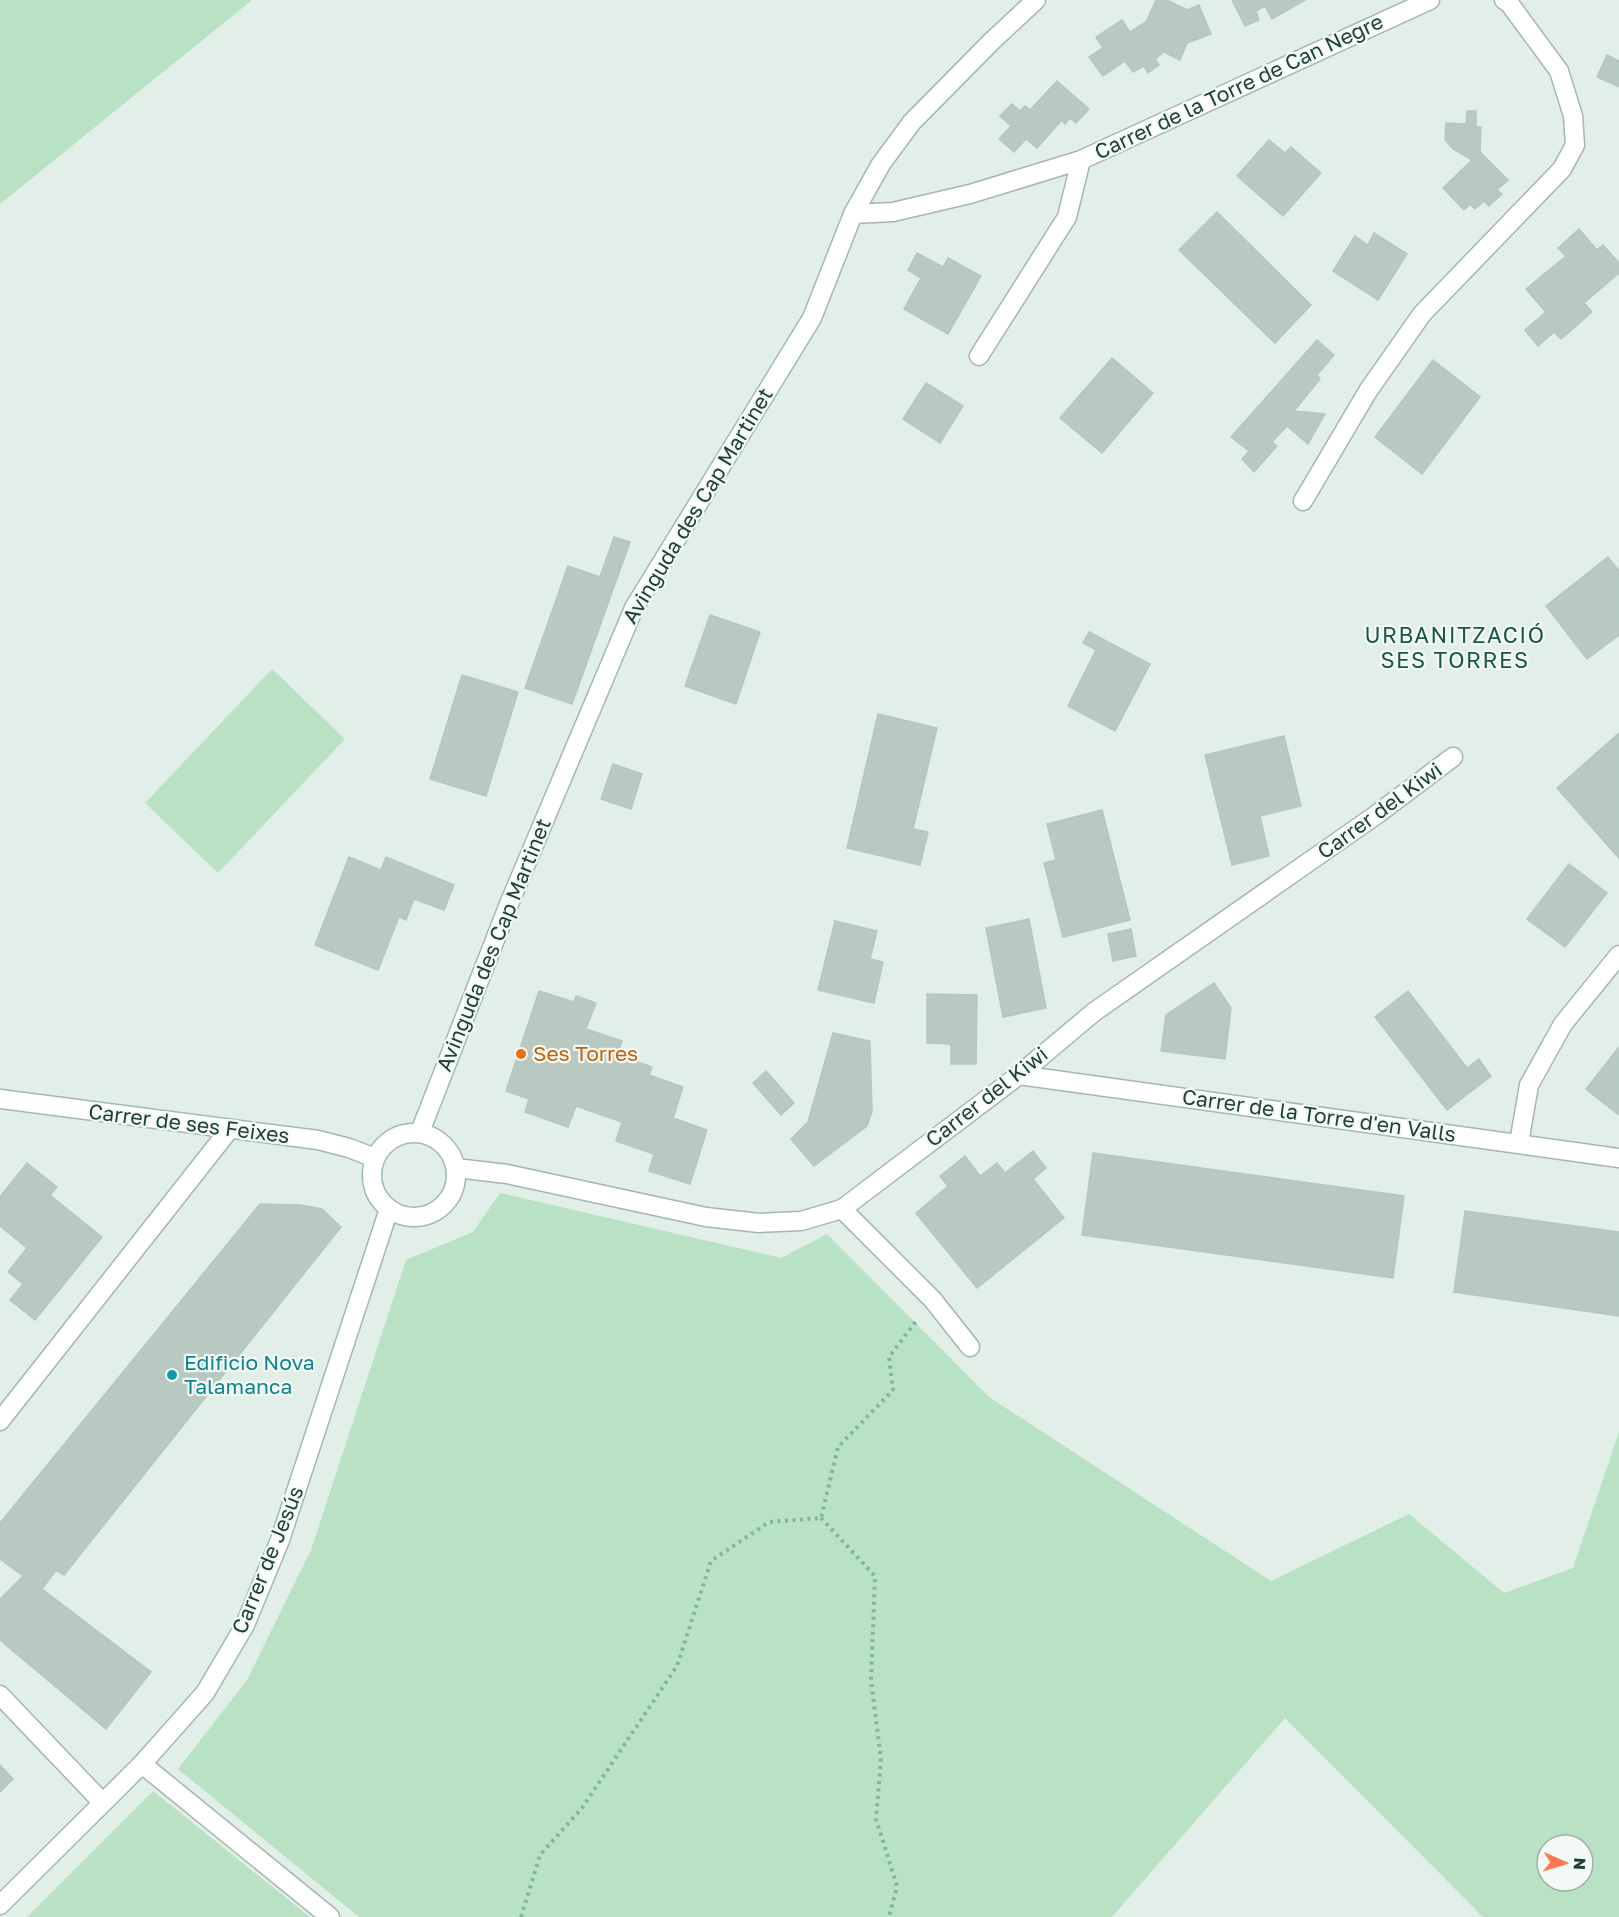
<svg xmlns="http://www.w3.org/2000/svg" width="1619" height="1917" viewBox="0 0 1619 1917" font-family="'Golos Text',sans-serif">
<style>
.green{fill:#b9e1c3;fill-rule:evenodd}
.building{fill:#b7c9c1;stroke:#b4c8bf;stroke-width:1.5}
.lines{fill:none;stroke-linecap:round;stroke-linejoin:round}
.lane-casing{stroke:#a4b6af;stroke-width:21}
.street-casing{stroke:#a4b6af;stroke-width:21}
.secondary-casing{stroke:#9fbab1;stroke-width:21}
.path{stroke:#7fb4a3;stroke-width:4;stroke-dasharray:3 4.5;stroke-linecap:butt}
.lane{stroke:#fff;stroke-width:18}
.street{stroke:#fff;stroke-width:18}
.secondary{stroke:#fff;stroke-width:18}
.food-dot{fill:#e8710a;stroke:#f3faf6;stroke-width:2}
.culture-dot{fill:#0f9aa8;stroke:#f3faf6;stroke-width:2}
.labels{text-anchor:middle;stroke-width:4.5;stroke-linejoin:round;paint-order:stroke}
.street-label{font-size:21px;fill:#204037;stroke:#f3faf6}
.food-label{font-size:21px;fill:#c56008;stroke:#f3faf6;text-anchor:start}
.culture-label{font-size:21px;fill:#0d838f;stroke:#f3faf6;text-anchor:start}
.neighbourhood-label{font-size:22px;letter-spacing:1.5px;fill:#1a5546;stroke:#f3faf6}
</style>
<rect width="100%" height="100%" fill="#e2eee8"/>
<g class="green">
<polygon points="0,0 252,0 0,204"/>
<polygon points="272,669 345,739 218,873 145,803"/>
<path d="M500 1193 781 1258 827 1234 989 1397 1271 1581 1409 1514 1504 1593 1573 1568 1619 1432V1917H1483L1285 1718 1112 1917H359L178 1769 247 1680 311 1550 406 1260 473 1232ZM1547 1845H1583V1881H1547Z"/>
<polygon points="153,1791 310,1917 27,1917"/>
</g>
<g class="building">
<polygon points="1156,0 1167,0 1187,10 1199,5 1211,34 1187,43 1180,60 1164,52 1155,59 1159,65 1148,73 1144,66 1133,72 1125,61 1103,76 1089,57 1103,48 1096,37 1122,20 1130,32 1146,22"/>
<polygon points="1232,0 1305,0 1272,19 1265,6 1256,11 1259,20 1245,26"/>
<polygon points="1607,55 1619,61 1619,87 1597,77"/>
<polygon points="1057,81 1089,109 1076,123 1070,118 1065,124 1062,120 1037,148 1026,139 1014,152 999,139 1011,126 1000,116 1012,104 1020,111 1025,106 1030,110"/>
<polygon points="1467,111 1476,111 1476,127 1481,127 1480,152 1508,180 1497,190 1502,194 1489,206 1484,201 1475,209 1470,204 1464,210 1443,188 1472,160 1453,149 1445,140 1446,123 1466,124"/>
<polygon points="1269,140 1285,153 1291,147 1321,173 1283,216 1237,176"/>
<polygon points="1217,212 1311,305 1275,343 1179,250"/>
<polygon points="1579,229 1597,250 1603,245 1619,263 1619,273 1584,303 1592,312 1561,339 1554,332 1538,346 1525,330 1546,312 1526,289 1566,256 1558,248"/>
<polygon points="1374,233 1407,254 1378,300 1333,271 1355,236 1368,245"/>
<polygon points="917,253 943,267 948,258 981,276 948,334 904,309 921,278 908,270"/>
<polygon points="1317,340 1334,355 1317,375 1320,379 1294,411 1325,414 1308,444 1287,426 1272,442 1277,446 1254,472 1242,459 1249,451 1231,437"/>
<polygon points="1112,358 1153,393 1102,453 1060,418"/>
<polygon points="1433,360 1480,397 1422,474 1375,437"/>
<polygon points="926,383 963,406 940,443 903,419"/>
<polygon points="614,537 630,542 572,704 525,688 568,566 600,577"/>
<polygon points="1608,557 1619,571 1619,635 1587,659 1546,606"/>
<polygon points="710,615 760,632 736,704 685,686"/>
<polygon points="1089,632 1150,664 1115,731 1068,706 1096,650 1083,643"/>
<polygon points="462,675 518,692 486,796 430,779"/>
<polygon points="878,714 937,728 913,829 928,832 920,865 847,848"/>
<polygon points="1619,733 1619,858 1557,788"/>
<polygon points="1284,736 1301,806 1260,816 1269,856 1232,865 1205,755"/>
<polygon points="613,764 642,774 631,809 601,799"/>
<polygon points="1102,810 1130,920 1063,937 1044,863 1056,860 1047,824"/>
<polygon points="349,857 381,870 386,857 454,885 444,910 414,899 406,920 399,917 378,970 315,945"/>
<polygon points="1569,864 1607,893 1565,947 1527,919"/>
<polygon points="1029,919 1046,1008 1003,1017 986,928"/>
<polygon points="835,921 877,931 870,959 883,962 874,1003 818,990"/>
<polygon points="1131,929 1136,956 1113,961 1108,934"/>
<polygon points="1214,983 1231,1008 1225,1059 1161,1051 1166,1015"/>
<polygon points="539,991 574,1002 576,996 596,1003 586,1029 622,1041 617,1055 652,1067 649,1075 683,1087 673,1118 707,1130 690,1184 649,1171 654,1154 616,1141 622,1122 576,1106 568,1127 525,1112 529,1099 506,1091"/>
<polygon points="1408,991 1467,1068 1479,1059 1491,1076 1447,1110 1375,1017"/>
<polygon points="927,994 977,995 976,1064 951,1064 951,1044 927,1043"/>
<polygon points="833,1033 870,1041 872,1112 867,1126 814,1166 791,1139 808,1122"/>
<polygon points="1619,1047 1619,1115 1586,1089"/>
<polygon points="766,1071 794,1103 781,1115 753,1083"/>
<polygon points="1033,1151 1046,1168 1033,1179 1064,1218 977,1288 916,1213 948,1186 940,1176 965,1156 980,1176 997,1163 1005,1173"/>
<polygon points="1093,1153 1404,1196 1393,1278 1082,1235"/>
<polygon points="27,1163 57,1187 50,1195 102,1237 35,1320 10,1300 23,1284 8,1272 27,1248 0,1226 0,1197"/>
<polygon points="260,1204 301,1205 322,1209 341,1227 64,1575 56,1570 42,1589 151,1672 106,1729 0,1640 0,1599 23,1576 0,1559 0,1523"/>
<polygon points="1465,1211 1619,1232 1619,1316 1454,1292"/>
<polygon points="0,1765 13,1779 0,1792"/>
</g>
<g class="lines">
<g class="lane-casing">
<polyline id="lane" points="142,1764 330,1917"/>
</g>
<g class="street-casing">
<g id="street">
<polyline points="853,214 893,212 970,194 1081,160 1430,0"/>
<polyline points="979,356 1067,217 1081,160"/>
<polyline points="1303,501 1368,391 1422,314 1562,169 1575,145 1573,116 1559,71 1509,3 1504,0"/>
<polyline points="1019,1075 1619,1158"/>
<polyline points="1519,1143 1529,1085 1563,1024 1619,955"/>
<polyline points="456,1168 507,1174 706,1217 759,1223 801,1221 842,1209 1019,1075 1094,1012 1376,815 1453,757"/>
<polyline points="842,1209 933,1300 970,1347"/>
<polyline points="0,1421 229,1130"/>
<polyline points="0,1695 102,1802"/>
</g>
</g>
<g class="secondary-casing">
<g id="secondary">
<polyline points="0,1099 318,1140 349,1148 375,1158"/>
<polyline points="420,1132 509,904 634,608 812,318 853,214 881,164 912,122 992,41 1036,0"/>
<circle cx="414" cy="1175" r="42"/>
<polyline points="0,1905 142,1764 205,1693 245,1625 280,1540 389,1209"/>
</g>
</g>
<g class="path">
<polyline points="821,1518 875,1576 871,1680 881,1759 876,1819 897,1886 889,1917"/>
<polyline points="521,1917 540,1855 582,1808 677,1666 711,1561 769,1522 821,1518 838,1447 893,1390 889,1357 917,1320"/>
</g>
<use href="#lane" class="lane"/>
<use href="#street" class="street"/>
<use href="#secondary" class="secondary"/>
</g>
<circle class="food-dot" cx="521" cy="1054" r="6"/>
<circle class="culture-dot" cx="172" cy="1375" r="6"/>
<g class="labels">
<g class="street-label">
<text transform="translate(1239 87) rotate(-25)" y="7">Carrer de la Torre de Can Negre</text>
<text transform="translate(698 506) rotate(-59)" y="7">Avinguda des Cap Martinet</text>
<text transform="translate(1380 811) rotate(-36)" y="7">Carrer del Kiwi</text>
<text transform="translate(494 945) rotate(-68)" y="7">Avinguda des Cap Martinet</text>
<text transform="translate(987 1097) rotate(-38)" y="7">Carrer del Kiwi</text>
<text transform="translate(1319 1116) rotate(8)" y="7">Carrer de la Torre d'en Valls</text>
<text transform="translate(189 1124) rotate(7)" y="7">Carrer de ses Feixes</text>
<text transform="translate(268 1560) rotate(-68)" y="7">Carrer de Jesús</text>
</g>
<g class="food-label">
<text x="533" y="1061">Ses Torres</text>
</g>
<g class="culture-label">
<text x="184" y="1370">Edificio Nova<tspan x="184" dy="24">Talamanca</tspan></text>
</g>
<g class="neighbourhood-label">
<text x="1455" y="643">URBANITZACIÓ<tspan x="1455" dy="25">SES TORRES</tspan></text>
</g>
</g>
<g transform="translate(1565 1863) rotate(93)"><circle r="28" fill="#f3faf6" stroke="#9fb0aa" stroke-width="1.5"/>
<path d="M0-4.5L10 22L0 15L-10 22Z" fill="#fe794f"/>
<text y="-9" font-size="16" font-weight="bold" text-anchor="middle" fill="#204037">N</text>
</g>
</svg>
